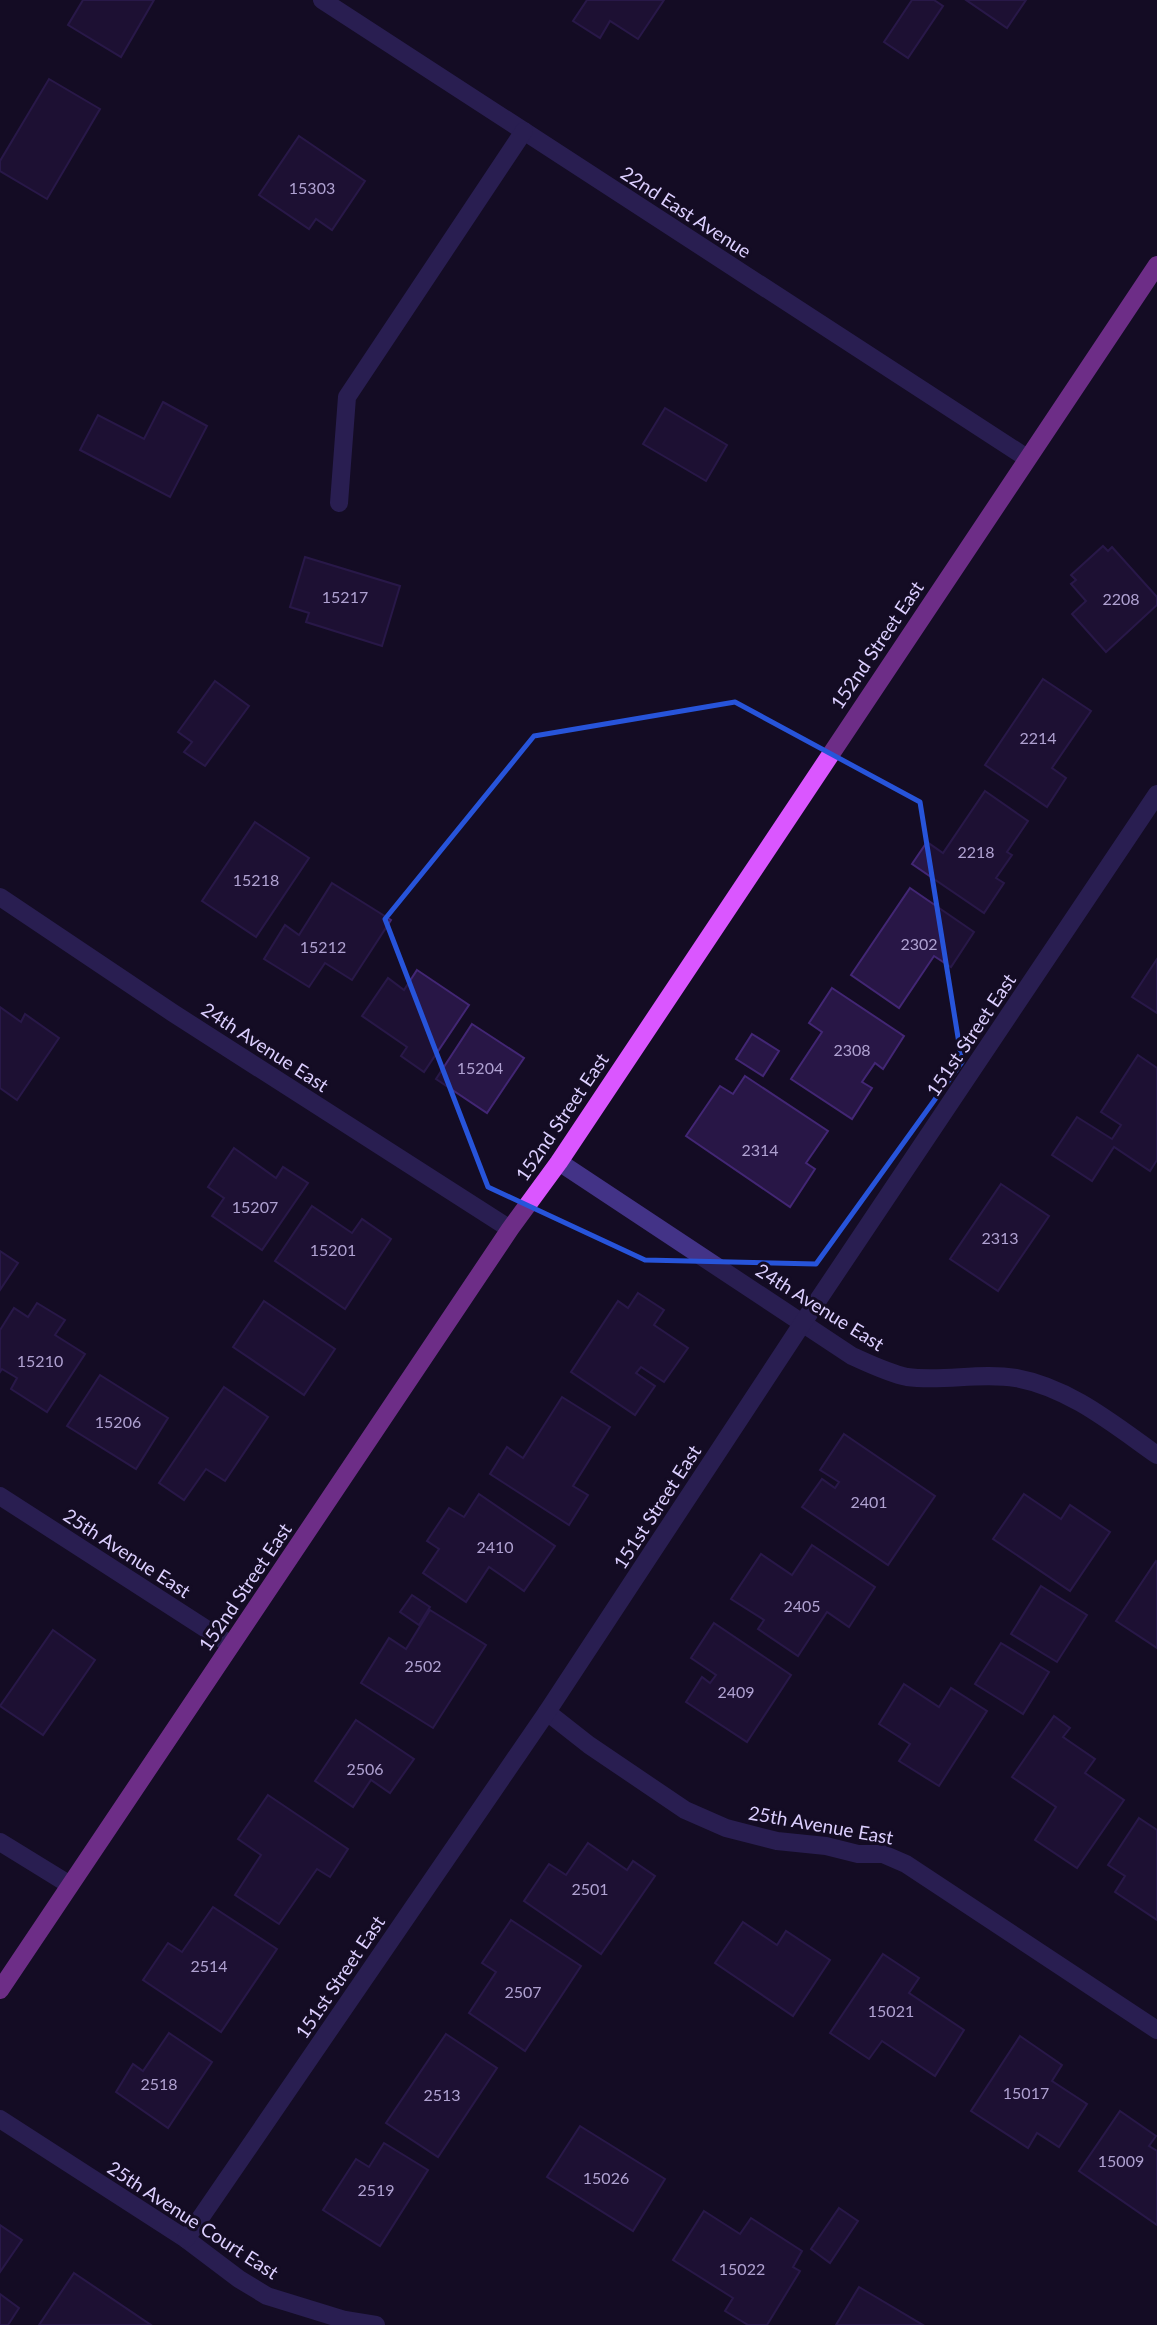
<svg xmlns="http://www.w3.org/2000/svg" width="1157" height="2325" viewBox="0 0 1157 2325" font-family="Lato,sans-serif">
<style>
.building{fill:#281646;stroke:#422674;stroke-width:2}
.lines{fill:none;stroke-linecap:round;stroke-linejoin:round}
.minor{stroke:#433387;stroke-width:18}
.major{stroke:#da56ff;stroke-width:18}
.marked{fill:none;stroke:#2754da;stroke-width:5;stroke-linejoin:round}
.labels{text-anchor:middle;stroke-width:6;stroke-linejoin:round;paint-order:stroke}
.number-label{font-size:16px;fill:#afa1d1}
.street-label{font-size:19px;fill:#dccfff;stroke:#140c24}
</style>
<rect width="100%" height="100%" fill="#140c24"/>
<g class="building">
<polygon points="83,0 154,0 121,57 68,25"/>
<polygon points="587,0 664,0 638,39 610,21 600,38 573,21"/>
<polygon points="912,0 934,0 943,6 908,58 884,42"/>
<polygon points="966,0 1026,0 1007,28"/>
<polygon points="49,79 100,109 47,199 0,171 0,161"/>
<polygon points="299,136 365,181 332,230 316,219 309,229 259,195"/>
<polygon points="163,402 207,426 170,497 80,450 98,415 144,439"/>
<polygon points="665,408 727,445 706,481 643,444"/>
<polygon points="1103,546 1108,551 1112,547 1157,597 1157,605 1106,652 1072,614 1086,601 1071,584 1076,580 1071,575"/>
<polygon points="305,557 400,586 382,646 306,622 309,613 290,607"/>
<polygon points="1043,679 1091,711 1052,768 1066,778 1047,807 985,765"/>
<polygon points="215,681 249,706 205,766 184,752 192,742 178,732"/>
<polygon points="985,791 1028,821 1007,852 1012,855 996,878 1004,883 984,913 912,864 927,842 943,853"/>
<polygon points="255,822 309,858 256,937 202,901"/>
<polygon points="332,883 391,920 352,980 325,963 309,987 264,959 285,925 299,935"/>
<polygon points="910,888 974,932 951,967 934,956 899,1008 851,975"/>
<polygon points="1157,959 1157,1013 1132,997"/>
<polygon points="417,970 469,1005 424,1072 401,1056 407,1047 362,1016 388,978 404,990"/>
<polygon points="832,988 904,1036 883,1069 875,1063 862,1082 872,1088 852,1119 791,1079 822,1032 809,1023"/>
<polygon points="0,1007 21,1022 25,1014 59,1038 17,1100 0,1088"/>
<polygon points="472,1024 524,1058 487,1113 436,1079"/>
<polygon points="752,1034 779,1051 763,1076 736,1059"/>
<polygon points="1138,1055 1157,1068 1157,1160 1150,1171 1114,1147 1092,1181 1052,1155 1077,1117 1112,1139 1121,1125 1101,1112"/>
<polygon points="745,1076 828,1131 806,1163 815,1169 790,1207 686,1136 720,1086 733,1094"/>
<polygon points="234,1148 276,1178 283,1167 308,1183 262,1250 212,1216 224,1198 208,1187"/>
<polygon points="1001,1184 1049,1216 998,1291 950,1259"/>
<polygon points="312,1206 352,1233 362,1219 391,1239 345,1309 275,1261"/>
<polygon points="0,1251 18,1263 0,1290"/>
<polygon points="638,1293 664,1310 654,1325 688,1348 664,1382 641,1367 636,1373 655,1386 635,1415 571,1372 618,1301 628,1308"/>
<polygon points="264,1301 335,1349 304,1395 233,1347"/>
<polygon points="37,1303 65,1320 55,1335 85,1354 47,1412 11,1389 17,1378 2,1369 0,1372 0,1330 14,1308 28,1317"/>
<polygon points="100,1375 168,1418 136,1469 67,1426"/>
<polygon points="224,1387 268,1417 225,1481 206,1469 184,1500 159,1483"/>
<polygon points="562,1397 610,1427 573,1486 588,1495 569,1525 490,1474 507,1447 523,1458"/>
<polygon points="844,1434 935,1496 888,1565 802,1507 822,1479 835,1488 839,1482 820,1470"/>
<polygon points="479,1494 555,1546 524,1591 489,1567 466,1602 423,1573 439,1549 427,1541 449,1508 464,1517"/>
<polygon points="1024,1494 1061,1519 1070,1505 1110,1532 1070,1591 993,1539"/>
<polygon points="812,1545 875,1587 849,1627 827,1612 798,1656 758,1629 764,1620 731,1599 761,1554 792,1575"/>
<polygon points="1156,1561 1157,1562 1157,1648 1116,1621"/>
<polygon points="1041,1586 1087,1615 1057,1662 1011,1634"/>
<polygon points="412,1595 430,1607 419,1625 400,1612"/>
<polygon points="430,1610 486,1645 433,1728 361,1683 389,1638 406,1649"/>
<polygon points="714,1623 791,1675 747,1742 686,1702 702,1677 710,1683 716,1675 691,1658"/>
<polygon points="53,1630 95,1660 43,1735 0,1706"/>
<polygon points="1001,1643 1049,1672 1023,1714 975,1684"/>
<polygon points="904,1684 939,1707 951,1688 987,1711 939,1786 899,1761 910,1744 879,1724"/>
<polygon points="1054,1716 1070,1728 1063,1737 1095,1759 1085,1773 1124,1800 1077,1868 1035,1840 1056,1807 1012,1777"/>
<polygon points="356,1720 414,1759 390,1793 371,1780 353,1807 315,1781"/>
<polygon points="268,1795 348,1849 330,1877 317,1869 279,1924 235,1895 261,1855 238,1839"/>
<polygon points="1139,1818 1157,1830 1157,1920 1115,1892 1125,1876 1108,1865"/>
<polygon points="588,1843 627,1870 633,1861 655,1876 601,1954 524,1901 549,1864 566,1875"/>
<polygon points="213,1907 277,1949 221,2032 143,1980 168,1943 182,1952"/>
<polygon points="511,1920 581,1966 525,2051 469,2013 496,1972 482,1963"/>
<polygon points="743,1922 777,1945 786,1931 830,1960 793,2016 715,1963"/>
<polygon points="883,1954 919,1978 909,1993 964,2030 935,2076 882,2041 869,2059 830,2033"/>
<polygon points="169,2033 212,2062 168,2128 116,2092 133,2064 143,2071"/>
<polygon points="446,2034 497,2068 438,2157 386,2123"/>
<polygon points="1020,2036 1062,2065 1052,2081 1087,2104 1059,2147 1037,2133 1028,2148 971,2111"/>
<polygon points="1120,2111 1156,2136 1149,2146 1157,2151 1157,2225 1079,2171"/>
<polygon points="580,2126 665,2179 633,2231 547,2177"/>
<polygon points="384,2143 428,2170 380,2246 323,2210 356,2159 369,2167"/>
<polygon points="839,2208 858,2221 830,2263 811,2249"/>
<polygon points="704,2211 740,2234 751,2218 802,2251 793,2267 800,2271 767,2325 748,2325 725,2311 733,2298 673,2260"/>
<polygon points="0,2225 22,2240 0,2272"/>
<polygon points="74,2273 151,2325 39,2325"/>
<polygon points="859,2287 923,2325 836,2325"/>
<polygon points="0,2294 19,2308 8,2325 0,2325"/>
</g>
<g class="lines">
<g class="minor">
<polyline points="322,0 1027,458"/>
<polyline points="339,503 347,397 524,131"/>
<polyline points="0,897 173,1013 510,1229"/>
<path d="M559 1162 852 1356C870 1364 888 1373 907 1377 943 1382 980 1372 1016 1378 1070 1388 1113 1424 1157 1455"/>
<polyline points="0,1496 231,1645"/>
<polyline points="547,1712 589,1745 685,1810 726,1828 777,1841 826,1846 858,1854 883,1854 906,1864 1157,2030"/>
<polyline points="0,1842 70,1885"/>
<polyline points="0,2119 186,2239 239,2279 267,2296 345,2320 376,2325"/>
<polyline points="186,2239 547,1712 802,1324 1157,794"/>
</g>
<polyline class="major" points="0,1990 510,1229 559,1162 1157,265"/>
</g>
<path d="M0 0H1157V2325H0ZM735 702 920 802 962 1062 816 1264 645 1260 488 1187 385 919 534 736Z" fill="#140c24" fill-opacity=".55" fill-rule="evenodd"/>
<path class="marked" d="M735 702 920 802 962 1062 816 1264 645 1260 488 1187 385 919 534 736Z"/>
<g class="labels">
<g class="number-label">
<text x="312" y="194">15303</text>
<text x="345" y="603">15217</text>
<text x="1121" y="605">2208</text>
<text x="1038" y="744">2214</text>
<text x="976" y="858">2218</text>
<text x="256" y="886">15218</text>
<text x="919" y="950">2302</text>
<text x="323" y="953">15212</text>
<text x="852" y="1056">2308</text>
<text x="480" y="1074">15204</text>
<text x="760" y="1156">2314</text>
<text x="255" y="1213">15207</text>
<text x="1000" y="1244">2313</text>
<text x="333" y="1256">15201</text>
<text x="40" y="1367">15210</text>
<text x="118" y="1428">15206</text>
<text x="869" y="1508">2401</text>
<text x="495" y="1553">2410</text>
<text x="802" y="1612">2405</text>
<text x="423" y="1672">2502</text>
<text x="736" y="1698">2409</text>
<text x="365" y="1775">2506</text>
<text x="590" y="1895">2501</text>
<text x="209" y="1972">2514</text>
<text x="523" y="1998">2507</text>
<text x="891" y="2017">15021</text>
<text x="159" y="2090">2518</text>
<text x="1026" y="2099">15017</text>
<text x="442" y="2101">2513</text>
<text x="1121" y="2167">15009</text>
<text x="606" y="2184">15026</text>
<text x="376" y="2196">2519</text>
<text x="742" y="2275">15022</text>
</g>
<g class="street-label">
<text transform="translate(686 212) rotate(33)" y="7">22nd East Avenue</text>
<text transform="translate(877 645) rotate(-56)" y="7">152nd Street East</text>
<text transform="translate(971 1035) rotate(-56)" y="7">151st Street East</text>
<text transform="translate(265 1047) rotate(33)" y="7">24th Avenue East</text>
<text transform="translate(562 1117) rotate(-56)" y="7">152nd Street East</text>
<text transform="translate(820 1307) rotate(32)" y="7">24th Avenue East</text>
<text transform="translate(657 1507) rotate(-57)" y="7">151st Street East</text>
<text transform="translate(127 1553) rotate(33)" y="7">25th Avenue East</text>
<text transform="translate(245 1587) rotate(-56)" y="7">152nd Street East</text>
<text transform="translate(821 1825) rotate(10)" y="7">25th Avenue East</text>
<text transform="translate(340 1977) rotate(-56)" y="7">151st Street East</text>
<text transform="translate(193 2220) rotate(33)" y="7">25th Avenue Court East</text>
</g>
</g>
</svg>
